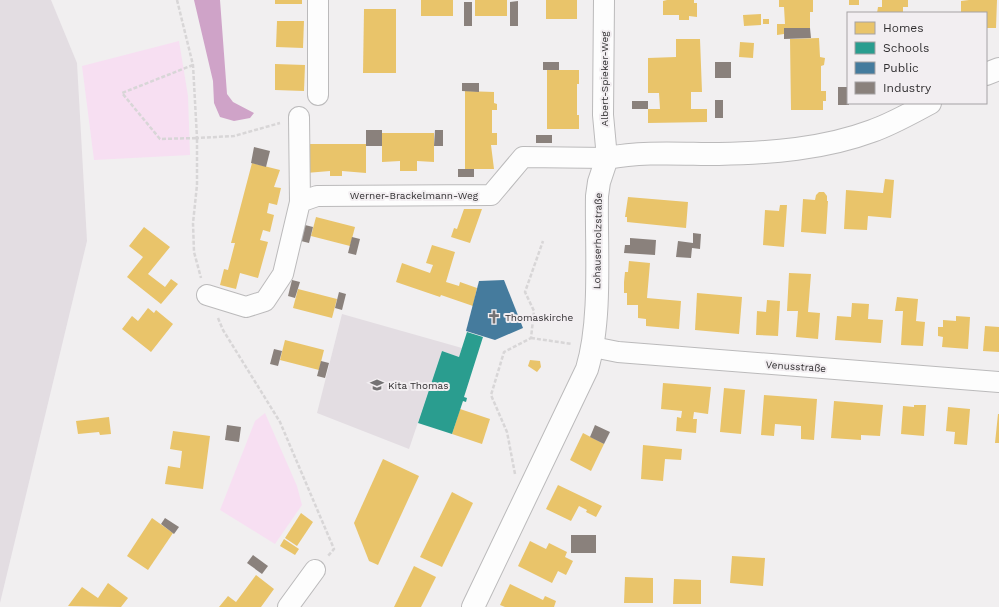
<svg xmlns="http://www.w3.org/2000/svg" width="999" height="607" viewBox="0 0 999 607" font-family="'Work Sans',sans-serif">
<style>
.built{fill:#e3dde2}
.green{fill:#f7dff2}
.water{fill:#cfa3c8}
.homes{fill:#e9c46a}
.schools{fill:#2a9d8f}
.public{fill:#457b9d}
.industry{fill:#8a817c}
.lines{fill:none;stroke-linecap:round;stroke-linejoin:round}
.minor-casing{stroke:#bbbabb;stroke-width:22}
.tertiary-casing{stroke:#bbbabb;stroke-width:24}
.path{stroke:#d8d6d7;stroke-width:2.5;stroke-dasharray:4 2;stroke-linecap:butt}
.minor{stroke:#fdfdfd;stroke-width:20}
.tertiary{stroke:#fdfdfd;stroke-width:22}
.labels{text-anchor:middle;stroke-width:4;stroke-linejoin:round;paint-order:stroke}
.street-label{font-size:10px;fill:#312f31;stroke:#f2eef1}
.poi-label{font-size:10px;fill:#312f31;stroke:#f2eef1;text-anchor:start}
</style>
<rect width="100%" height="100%" fill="#f1eff0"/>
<g class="built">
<polygon points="0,0 51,0 77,63 87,241 0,603"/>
<polygon points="342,314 462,348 459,357 442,351 409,449 317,413"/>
</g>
<g class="green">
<polygon points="179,41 188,96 190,155 94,160 82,66"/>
<polygon points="265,413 297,486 302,505 275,544 220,510 255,421"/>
</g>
<polygon class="water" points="194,0 220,0 227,94 233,102 254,113 250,118 234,121 220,117 214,103 213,81"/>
<g class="homes">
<rect x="275" y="0" width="27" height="4"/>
<rect x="421" y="0" width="32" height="16"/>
<rect x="475" y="0" width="32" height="16"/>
<rect x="546" y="0" width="31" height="19"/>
<polygon points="667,0 694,0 694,3 697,3 697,17 689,16 689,20 679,20 679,15 663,15 663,1"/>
<polygon points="779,0 813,0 813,12 810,12 810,28 784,28 784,34 777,35 777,24 785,24 784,7 779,7"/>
<rect x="849" y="0" width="10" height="5"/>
<polygon points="882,0 908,0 908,7 903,7 903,13 877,13 878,7 882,7"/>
<polygon points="969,0 997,0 996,28 986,28 986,13 961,13 961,1"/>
<polygon points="364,9 396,9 396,73 363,73"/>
<polygon points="761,14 761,25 744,26 743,15"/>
<rect x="763" y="19" width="6" height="5"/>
<polygon points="277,21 304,21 303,48 276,47"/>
<polygon points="819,38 820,57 825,58 824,65 821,66 821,91 826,91 826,101 823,101 823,110 791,110 790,39"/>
<polygon points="676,39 700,39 702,92 691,92 691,109 707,109 707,122 648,123 648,109 660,109 659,93 648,93 648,58 676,57"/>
<polygon points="740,42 754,43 753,58 739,57"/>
<polygon points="275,64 305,65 304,91 275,90"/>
<polygon points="547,70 579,70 579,84 577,84 577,115 579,115 579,129 547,129"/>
<polygon points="465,91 494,92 494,103 497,104 497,110 492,110 492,133 497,133 497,145 491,145 494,169 465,169"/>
<polygon points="382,133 434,133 434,162 417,161 417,171 400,171 400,161 382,162"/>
<polygon points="306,144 366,144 366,173 342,171 342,176 330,176 330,171 306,173"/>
<polygon points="252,163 280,170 274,187 281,188 277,205 269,203 267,213 274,215 270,232 263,230 260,240 268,242 258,278 240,273 236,289 220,285 224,269 228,270 235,243 231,243"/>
<polygon points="885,179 894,180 891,218 868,216 867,230 844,229 846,190 883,193"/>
<polygon points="819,192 824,192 827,196 827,201 828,201 826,234 801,232 803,199 815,200 816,195"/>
<polygon points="628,197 688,202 686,228 627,222 627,217 625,217"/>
<polygon points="780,205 787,205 784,247 763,245 765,210 779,211"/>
<polygon points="464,209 482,209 470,243 451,237 454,228 457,229"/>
<polygon points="316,217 355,227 350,246 311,236"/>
<polygon points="144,227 170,247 148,274 165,287 171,279 178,284 161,304 127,277 143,257 129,246"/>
<polygon points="432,245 455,252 446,282 459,286 460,282 477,288 473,306 441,295 440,297 396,282 402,263 430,273 433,265 426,263"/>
<polygon points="629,261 650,263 647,298 681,301 679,329 646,326 646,319 638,318 638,305 627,305 627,293 624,293 624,282 625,272 628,272"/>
<polygon points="789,273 811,274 808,312 820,313 818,339 796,337 798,311 787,311"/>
<polygon points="298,289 337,299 332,318 293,308"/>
<polygon points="697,293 742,297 739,334 695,330"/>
<polygon points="897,297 918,299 916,321 925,322 923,346 901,345 903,311 895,311"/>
<polygon points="767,300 780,301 778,336 756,335 757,311 766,312"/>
<polygon points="852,303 869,304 868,319 883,320 881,343 835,340 837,316 851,317"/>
<polygon points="148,308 154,313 156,310 173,324 151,352 122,329 132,316 138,321"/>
<polygon points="956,316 970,317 968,349 942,347 943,337 938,336 938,327 943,327 943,320 956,321"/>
<polygon points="985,326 999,327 999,352 983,351"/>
<polygon points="285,340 324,350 319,370 280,360"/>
<polygon points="530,360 540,361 541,367 537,372 528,366"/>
<polygon points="663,383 711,387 708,414 694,412 693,419 697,419 696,433 676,431 677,417 681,418 682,411 661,409"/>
<polygon points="724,388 745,390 741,434 720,432"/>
<polygon points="764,395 817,399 814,440 801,439 801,426 775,424 774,436 761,435"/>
<polygon points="834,401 883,405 880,436 861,435 861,440 831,438"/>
<polygon points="914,405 926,405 924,436 901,434 903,406 914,407"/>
<polygon points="948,407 970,409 967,445 954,444 955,432 946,431"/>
<polygon points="460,409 490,419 482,444 452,434"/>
<polygon points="998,414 999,414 999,443 995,443"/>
<polygon points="109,417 111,434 100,435 99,432 78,434 76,421"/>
<polygon points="173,431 210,436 203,489 165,484 168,466 180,468 182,451 170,449"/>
<polygon points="583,433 604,444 591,471 570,460"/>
<polygon points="643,445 682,449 681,460 665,459 663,481 641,479"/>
<polygon points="383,459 419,476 378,565 369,561 354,523"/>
<polygon points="558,485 602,506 596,517 586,512 587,510 579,506 571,521 546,509"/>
<polygon points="452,492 473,503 442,567 420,557"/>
<polygon points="301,513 313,522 297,546 285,538"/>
<polygon points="152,518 173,533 148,570 127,556"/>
<polygon points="284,539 299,549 295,555 280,546"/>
<polygon points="530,541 546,549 549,543 567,552 565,557 573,561 566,575 558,571 552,583 518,566"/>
<polygon points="732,556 765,558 763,586 730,583"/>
<polygon points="414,566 436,577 421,607 394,607"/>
<polygon points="256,575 274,589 261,607 219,607 228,596 236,602"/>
<polygon points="625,577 653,578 653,603 624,603"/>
<polygon points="674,579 701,580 701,604 673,604"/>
<polygon points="108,583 128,598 121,607 68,606 82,587 98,598"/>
<polygon points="510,584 543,600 545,596 556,601 554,607 505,607 500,605"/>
</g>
<polygon class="schools" points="467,332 483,337 464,397 467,398 466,402 463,401 452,434 418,423 442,351 459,357"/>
<polygon class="public" points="504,280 523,328 495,340 466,331 479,281"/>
<g class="industry">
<polygon points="518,1 518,26 510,26 510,2"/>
<rect x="464" y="2" width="8" height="24"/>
<polygon points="784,28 810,28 811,38 784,39"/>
<rect x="543" y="62" width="16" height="8"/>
<rect x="715" y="62" width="16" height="16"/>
<polygon points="462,83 479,83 479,92 462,91"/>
<polygon points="838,87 848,87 849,105 838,105"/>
<rect x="715" y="100" width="8" height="18"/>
<rect x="632" y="101" width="16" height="8"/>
<rect x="366" y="130" width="16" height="16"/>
<polygon points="435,130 443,130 443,146 434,146"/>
<rect x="536" y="135" width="16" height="8"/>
<polygon points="254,147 270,151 266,167 251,163"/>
<rect x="458" y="169" width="16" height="8"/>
<polygon points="305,225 313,227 309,243 301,241"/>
<polygon points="693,233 701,234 700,249 692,248 691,258 676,257 678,241 693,243"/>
<polygon points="352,237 360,239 356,255 348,253"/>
<polygon points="630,238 656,240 655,255 624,253 625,245 630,245"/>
<polygon points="292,280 300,282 295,298 288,296"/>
<polygon points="339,292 346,294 342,310 335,308"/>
<polygon points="274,349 282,351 278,366 270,364"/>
<polygon points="321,361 329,363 325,378 317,376"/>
<polygon points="227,425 241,427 239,442 225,440"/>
<polygon points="595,425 610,432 604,444 590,437"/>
<polygon points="165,518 179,527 174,534 161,524"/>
<rect x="571" y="535" width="25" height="18"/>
<polygon points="253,555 268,566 262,574 247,563"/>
</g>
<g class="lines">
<g class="minor-casing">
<g id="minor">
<polyline points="318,95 318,0"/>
<polyline points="299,117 300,202"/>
<polyline points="207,295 246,307 265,301 283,274 300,202 317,196 491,195 523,157 607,158 603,115 604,0"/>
<polyline points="593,347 618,352 999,382"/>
<polyline points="288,607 315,570"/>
</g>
</g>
<g class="tertiary-casing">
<g id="tertiary">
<polyline points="986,74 999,69"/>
<path d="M473 607 587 369C602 319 596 249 597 196L599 182 607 158C644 151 682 154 719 154 770 153 824 149 872 131 892 124 911 113 930 103"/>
</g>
</g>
<g class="path">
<polyline points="177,0 193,65 197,138 234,136 280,123"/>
<polyline points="193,65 122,93 160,139 197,138 197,185 193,223 194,252 201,278"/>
<polyline points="218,318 223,330 280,422 334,549 328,556"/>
<polyline points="531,338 572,344"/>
<polyline points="515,474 507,432 491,395 504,352 531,338 534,311 525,292 543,241"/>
</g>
<use href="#minor" class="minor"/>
<use href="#tertiary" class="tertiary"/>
</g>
<defs>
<g id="church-bare" transform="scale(1.08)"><path d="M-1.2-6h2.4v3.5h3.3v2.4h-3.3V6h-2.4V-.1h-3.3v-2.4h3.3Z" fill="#747274" stroke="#f2eef1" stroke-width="2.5" paint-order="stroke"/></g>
<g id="school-bare" transform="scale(1.08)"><path d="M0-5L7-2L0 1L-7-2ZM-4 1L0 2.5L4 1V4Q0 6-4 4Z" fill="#747274" stroke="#f2eef1" stroke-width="2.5" paint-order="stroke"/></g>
</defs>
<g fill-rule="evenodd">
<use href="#church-bare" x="494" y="317"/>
<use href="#school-bare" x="377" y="385"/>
</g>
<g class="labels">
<g class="street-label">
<text transform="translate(604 79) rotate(-90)" y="4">Albert-Spieker-Weg</text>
<text x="414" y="199">Werner-Brackelmann-Weg</text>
<text transform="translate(597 241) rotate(-89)" y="4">Lohauserholzstraße</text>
<text transform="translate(796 366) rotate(4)" y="4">Venusstraße</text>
</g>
<g class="poi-label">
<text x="505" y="321">Thomaskirche</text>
<text x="388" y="389">Kita Thomas</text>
</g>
</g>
<rect x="847" y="12" width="140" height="92" fill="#f2eef1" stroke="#a5a2a4"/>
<rect x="855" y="22" width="20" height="12" fill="#e9c46a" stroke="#a5a2a4"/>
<text x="883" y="32" font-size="12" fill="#312f31">Homes</text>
<rect x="855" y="42" width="20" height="12" fill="#2a9d8f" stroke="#a5a2a4"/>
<text x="883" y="52" font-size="12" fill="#312f31">Schools</text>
<rect x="855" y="62" width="20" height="12" fill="#457b9d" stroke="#a5a2a4"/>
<text x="883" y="72" font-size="12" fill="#312f31">Public</text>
<rect x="855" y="82" width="20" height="12" fill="#8a817c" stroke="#a5a2a4"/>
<text x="883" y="92" font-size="12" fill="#312f31">Industry</text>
</svg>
